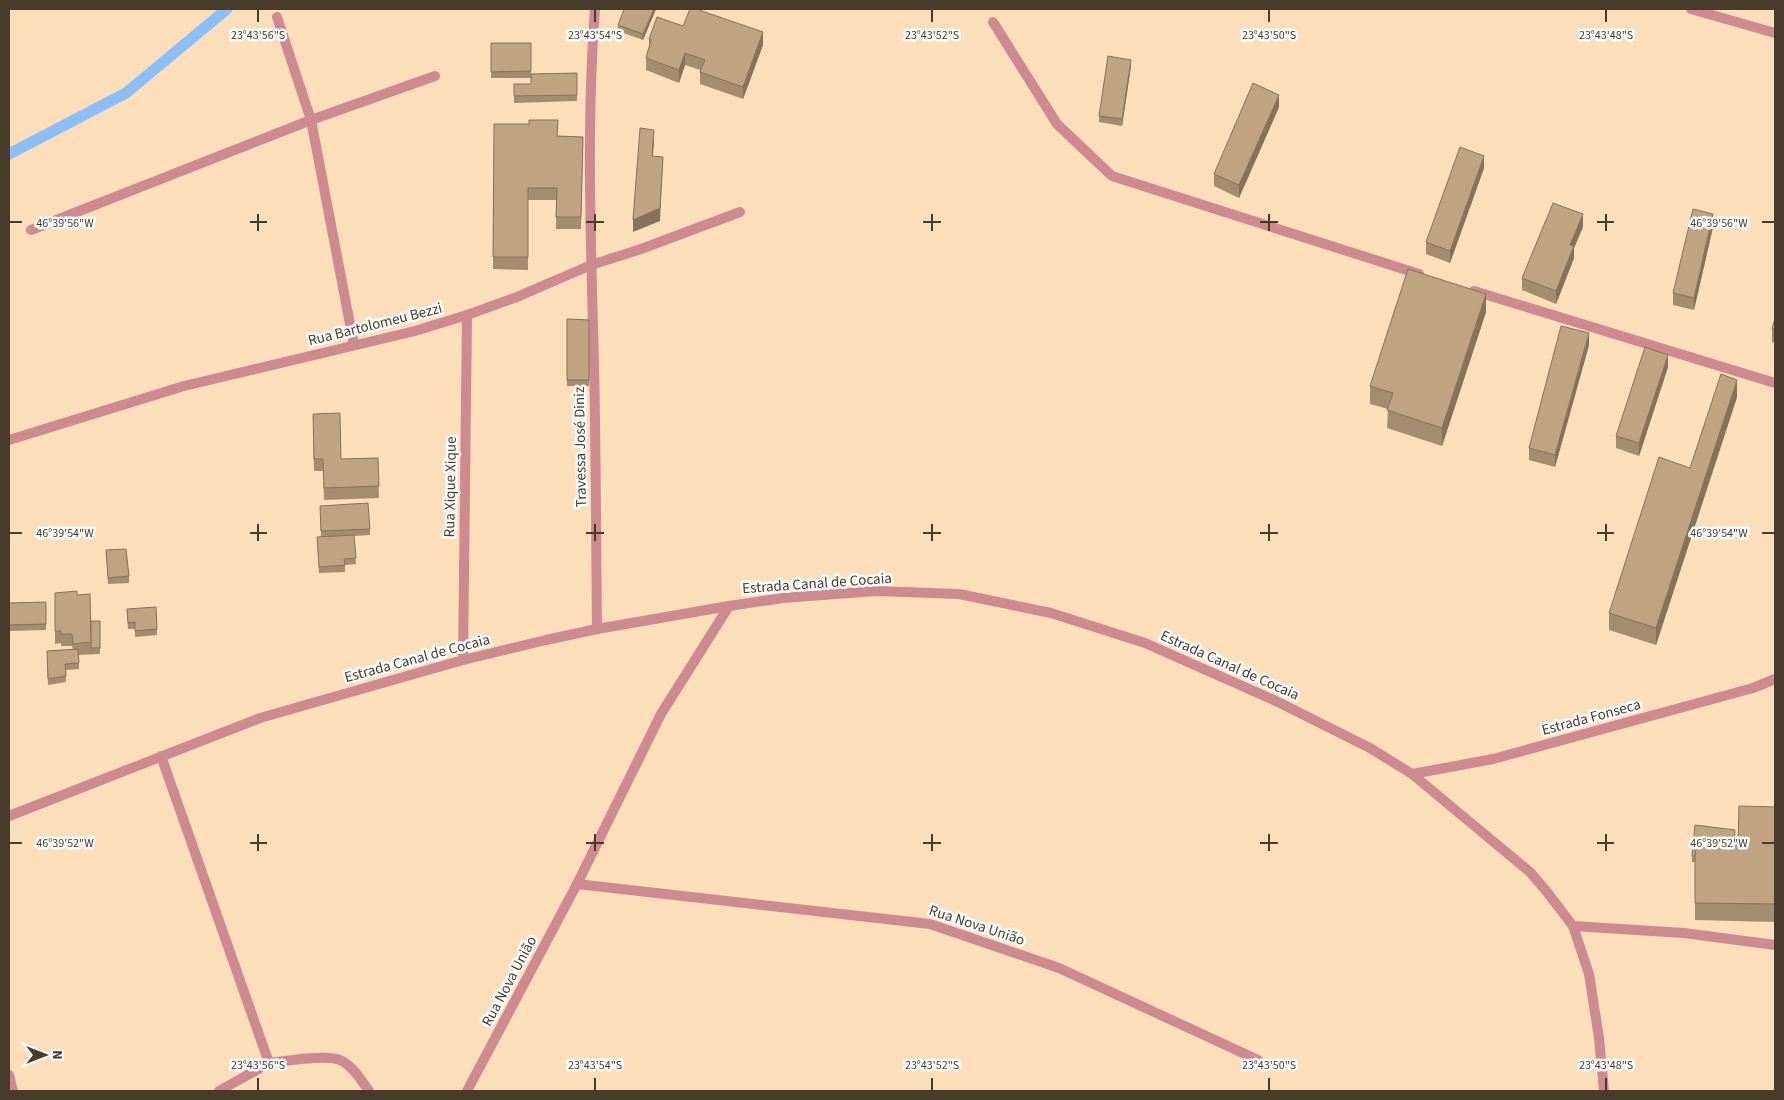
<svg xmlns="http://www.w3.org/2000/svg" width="1784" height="1100" viewBox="0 0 1784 1100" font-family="'Source Sans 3',sans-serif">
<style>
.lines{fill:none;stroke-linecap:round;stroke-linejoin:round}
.stream{stroke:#8bbff8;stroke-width:11}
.minor{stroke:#cd8a91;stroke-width:10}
.tertiary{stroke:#cd8a91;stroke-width:10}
.wall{fill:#a58c6e}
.shaded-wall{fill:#86725a}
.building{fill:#c0a380;stroke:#86725a}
.ticks{fill:none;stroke:#473b2c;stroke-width:2}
.labels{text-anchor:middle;stroke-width:5;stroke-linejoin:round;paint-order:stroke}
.street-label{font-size:15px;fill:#473b2c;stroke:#fff}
.ticks-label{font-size:12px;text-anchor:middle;fill:#473b2c;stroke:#fff;stroke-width:5;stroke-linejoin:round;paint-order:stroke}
</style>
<rect width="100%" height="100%" fill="#fddeba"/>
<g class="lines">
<polyline class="stream" points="9,154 126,93 227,9"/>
<g class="minor">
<path d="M595 9C586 127 591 245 594 364 596 452 596 540 597 629"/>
<polyline points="1691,9 1775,33"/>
<polyline points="277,17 311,120 354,345"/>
<polyline points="993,22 1057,124 1112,176 1419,274"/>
<polyline points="31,230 311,120 435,76"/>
<polyline points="1474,291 1775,383"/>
<polyline points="9,440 184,386 415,331 467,315 517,297 591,265 641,249 740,212"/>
<polyline points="463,660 467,315"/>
<path d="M161 756 269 1063C284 1061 327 1054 340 1060 353 1066 361 1080 369 1091"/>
<polyline points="1412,774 1493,759 1753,688 1775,679"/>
<polyline points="577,884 930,924 1059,968 1258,1060"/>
<polyline points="1573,926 1684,933 1775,945"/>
<polyline points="9,1075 13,1091"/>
<polyline points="219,1091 269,1063"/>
<polyline points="467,1091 577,884 661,714 729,606"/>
</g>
<polyline class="tertiary" points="9,816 260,718 463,660 546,640 597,629 729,606 783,598 876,591 959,594 1051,613 1145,643 1278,702 1370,748 1412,774 1530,872 1547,892 1573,926 1589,974 1599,1038 1604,1091"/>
</g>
<g class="wall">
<polygon points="656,9 643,40 618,31 618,25"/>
<polygon points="683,26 763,45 743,99 700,84 700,70 685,65 679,83 646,70 646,58 649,48 649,39"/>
<polygon points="491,43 531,43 531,74 577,73 577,101 514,103 514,84 531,84 531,78 491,78"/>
<polygon points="1131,66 1122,126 1099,122 1099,116"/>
<polygon points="1279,107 1239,198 1214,186 1214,174"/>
<polygon points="494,124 558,136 583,137 581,229 556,229 556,200 528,200 528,270 493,269"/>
<polygon points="1484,168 1450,263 1426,254 1426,242"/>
<polygon points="1583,227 1574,248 1574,258 1556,304 1522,290 1522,278"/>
<polygon points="1713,227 1694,310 1673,305 1673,293"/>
<polygon points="1486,312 1442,446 1387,428 1388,409 1370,404 1370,386"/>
<polygon points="1775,318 1775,343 1772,342 1772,329"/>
<polygon points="567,319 589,320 589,386 567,386"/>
<polygon points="1589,345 1555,467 1529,460 1529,448"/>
<polygon points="1668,367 1639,456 1616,448 1616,436"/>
<polygon points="1737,397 1656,645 1609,630 1609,613 1690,468"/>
<polygon points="313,426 341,459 378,458 379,498 324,500 323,471 314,471"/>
<polygon points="320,506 370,529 370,535 354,536 356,564 345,565 345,572 319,573 317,537 321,537"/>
<polygon points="106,550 129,576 129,583 108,584"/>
<polygon points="55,593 77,595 91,621 100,621 100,654 79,655 79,669 66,670 66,682 48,685 47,651 73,649 72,646 61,646 61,643 55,644"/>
<polygon points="46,602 46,630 9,631 9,603"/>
<polygon points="127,609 157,629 157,635 135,637 135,629 128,629"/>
<polygon points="1775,807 1775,922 1695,920 1695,862 1692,862 1692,856 1735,837 1734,845 1738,845"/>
</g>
<g class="shaded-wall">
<polygon points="654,9 656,9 643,40 643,34"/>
<polygon points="763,32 763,45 743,99 743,87"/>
<polygon points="685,53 685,65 679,83 679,70"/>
<polygon points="1131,60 1131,66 1122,126 1122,119"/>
<polygon points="1279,95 1279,107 1239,198 1239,185"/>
<polygon points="654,130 654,142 652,168 652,156"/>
<polygon points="1484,156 1484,168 1450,263 1450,251"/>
<polygon points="663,157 660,221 633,232 633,220"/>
<polygon points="1583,214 1583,227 1574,248 1574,258 1556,304 1556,291 1570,245"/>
<polygon points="1713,214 1713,227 1694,310 1694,298"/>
<polygon points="1486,294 1486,312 1442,446 1442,428"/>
<polygon points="1589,333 1589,345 1555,467 1555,455"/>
<polygon points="1668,355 1668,367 1639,456 1639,443"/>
<polygon points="1737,380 1737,397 1656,645 1656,628"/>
</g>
<g class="building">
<polygon points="624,9 654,9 643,34 618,25"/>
<polygon points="690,9 696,9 763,32 743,87 700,72 705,60 685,53 679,70 646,58 651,40 649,39 657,17 683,26"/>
<polygon points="491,43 531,43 531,71 491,72"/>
<polygon points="1108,56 1131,60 1122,119 1099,116"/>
<polygon points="577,73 577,95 514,96 514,84 531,84 531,74"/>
<polygon points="1253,83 1279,95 1239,185 1214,174"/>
<polygon points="529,120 558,120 557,136 583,137 581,217 556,217 557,188 528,188 528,257 493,257 494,124 529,124"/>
<polygon points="640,128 654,130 652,156 663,157 660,208 633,220"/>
<polygon points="1460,147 1484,156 1450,251 1426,242"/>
<polygon points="1553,203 1583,214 1570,245 1574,246 1556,291 1522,278"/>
<polygon points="1693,209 1713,214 1694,298 1673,293"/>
<polygon points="1408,269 1486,294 1442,428 1387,410 1393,393 1370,386"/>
<polygon points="1775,318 1775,331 1772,329"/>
<polygon points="567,319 589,320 589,380 567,380"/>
<polygon points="1561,326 1589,333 1555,455 1529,448"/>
<polygon points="1645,347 1668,355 1639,443 1616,436"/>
<polygon points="1721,374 1737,380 1656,628 1609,613 1659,457 1690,468"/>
<polygon points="340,413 341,459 378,458 379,486 324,488 323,459 314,459 313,414"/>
<polygon points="368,503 370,529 321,531 320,506"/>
<polygon points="354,535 356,558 344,559 345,565 319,567 317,537"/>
<polygon points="126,549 129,576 108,578 106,550"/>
<polygon points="77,591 77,595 90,594 91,642 73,644 72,634 61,634 61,631 55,631 55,593"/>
<polygon points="46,602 46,624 9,625 9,603"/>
<polygon points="156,607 157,629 135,631 135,622 128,623 127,609"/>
<rect x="91" y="621" width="9" height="27"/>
<polygon points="78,649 79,663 65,664 66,676 48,679 47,651"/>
<polygon points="1739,806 1775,807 1775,904 1695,903 1695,845 1738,845"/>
<polygon points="1695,825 1735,830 1734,845 1695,845 1695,856 1692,856"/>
</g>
<path class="ticks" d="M258 10V22M595 10V22M932 10V22M1269 10V22M1606 10V22M258 214V231M595 214V231M932 214V231M1269 214V231M1606 214V231M10 222H22M250 222H267M586 222H604M923 222H941M1260 222H1278M1597 222H1614M1762 222H1774M258 524V541M595 524V541M932 524V541M1269 524V541M1606 524V541M10 533H22M250 533H267M586 533H604M923 533H941M1260 533H1278M1597 533H1614M1762 533H1774M258 834V851M595 834V851M932 834V851M1269 834V851M1606 834V851M10 843H22M250 843H267M586 843H604M923 843H941M1260 843H1278M1597 843H1614M1762 843H1774M258 1078V1090M595 1078V1090M932 1078V1090M1269 1078V1090M1606 1078V1090"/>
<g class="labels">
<g class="street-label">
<text transform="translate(375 324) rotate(-14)" y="5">Rua Bartolomeu Bezzi</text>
<text transform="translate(580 447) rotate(-91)" y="5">Travessa José Diniz</text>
<text transform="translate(450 487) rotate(-89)" y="5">Rua Xique Xique</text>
<text transform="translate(817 583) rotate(-4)" y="5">Estrada Canal de Cocaia</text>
<text transform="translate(417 658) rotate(-15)" y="5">Estrada Canal de Cocaia</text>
<text transform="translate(1230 665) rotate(24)" y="5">Estrada Canal de Cocaia</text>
<text transform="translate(1591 717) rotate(-15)" y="5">Estrada Fonseca</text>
<text transform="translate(977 925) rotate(18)" y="5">Rua Nova União</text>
<text transform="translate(509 981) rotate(-62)" y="5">Rua Nova União</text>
</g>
</g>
<g class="ticks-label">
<text x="258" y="39">23°43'56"S</text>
<text x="595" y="39">23°43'54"S</text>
<text x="932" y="39">23°43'52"S</text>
<text x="1269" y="39">23°43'50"S</text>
<text x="1606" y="39">23°43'48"S</text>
<text x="1719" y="227">46°39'56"W</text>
<text x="65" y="227">46°39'56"W</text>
<text x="1719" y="537">46°39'54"W</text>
<text x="65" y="537">46°39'54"W</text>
<text x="1719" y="847">46°39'52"W</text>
<text x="65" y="847">46°39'52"W</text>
<text x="258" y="1069">23°43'56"S</text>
<text x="595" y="1069">23°43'54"S</text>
<text x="932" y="1069">23°43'52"S</text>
<text x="1269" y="1069">23°43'50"S</text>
<text x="1606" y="1069">23°43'48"S</text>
</g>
<rect width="1784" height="1100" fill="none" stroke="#473b2c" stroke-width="20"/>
<g transform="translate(45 1055) rotate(90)" stroke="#ffffff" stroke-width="4" paint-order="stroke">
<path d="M0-4L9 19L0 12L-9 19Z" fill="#473b2c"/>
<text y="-8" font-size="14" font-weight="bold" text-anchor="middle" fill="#473b2c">N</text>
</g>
</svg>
